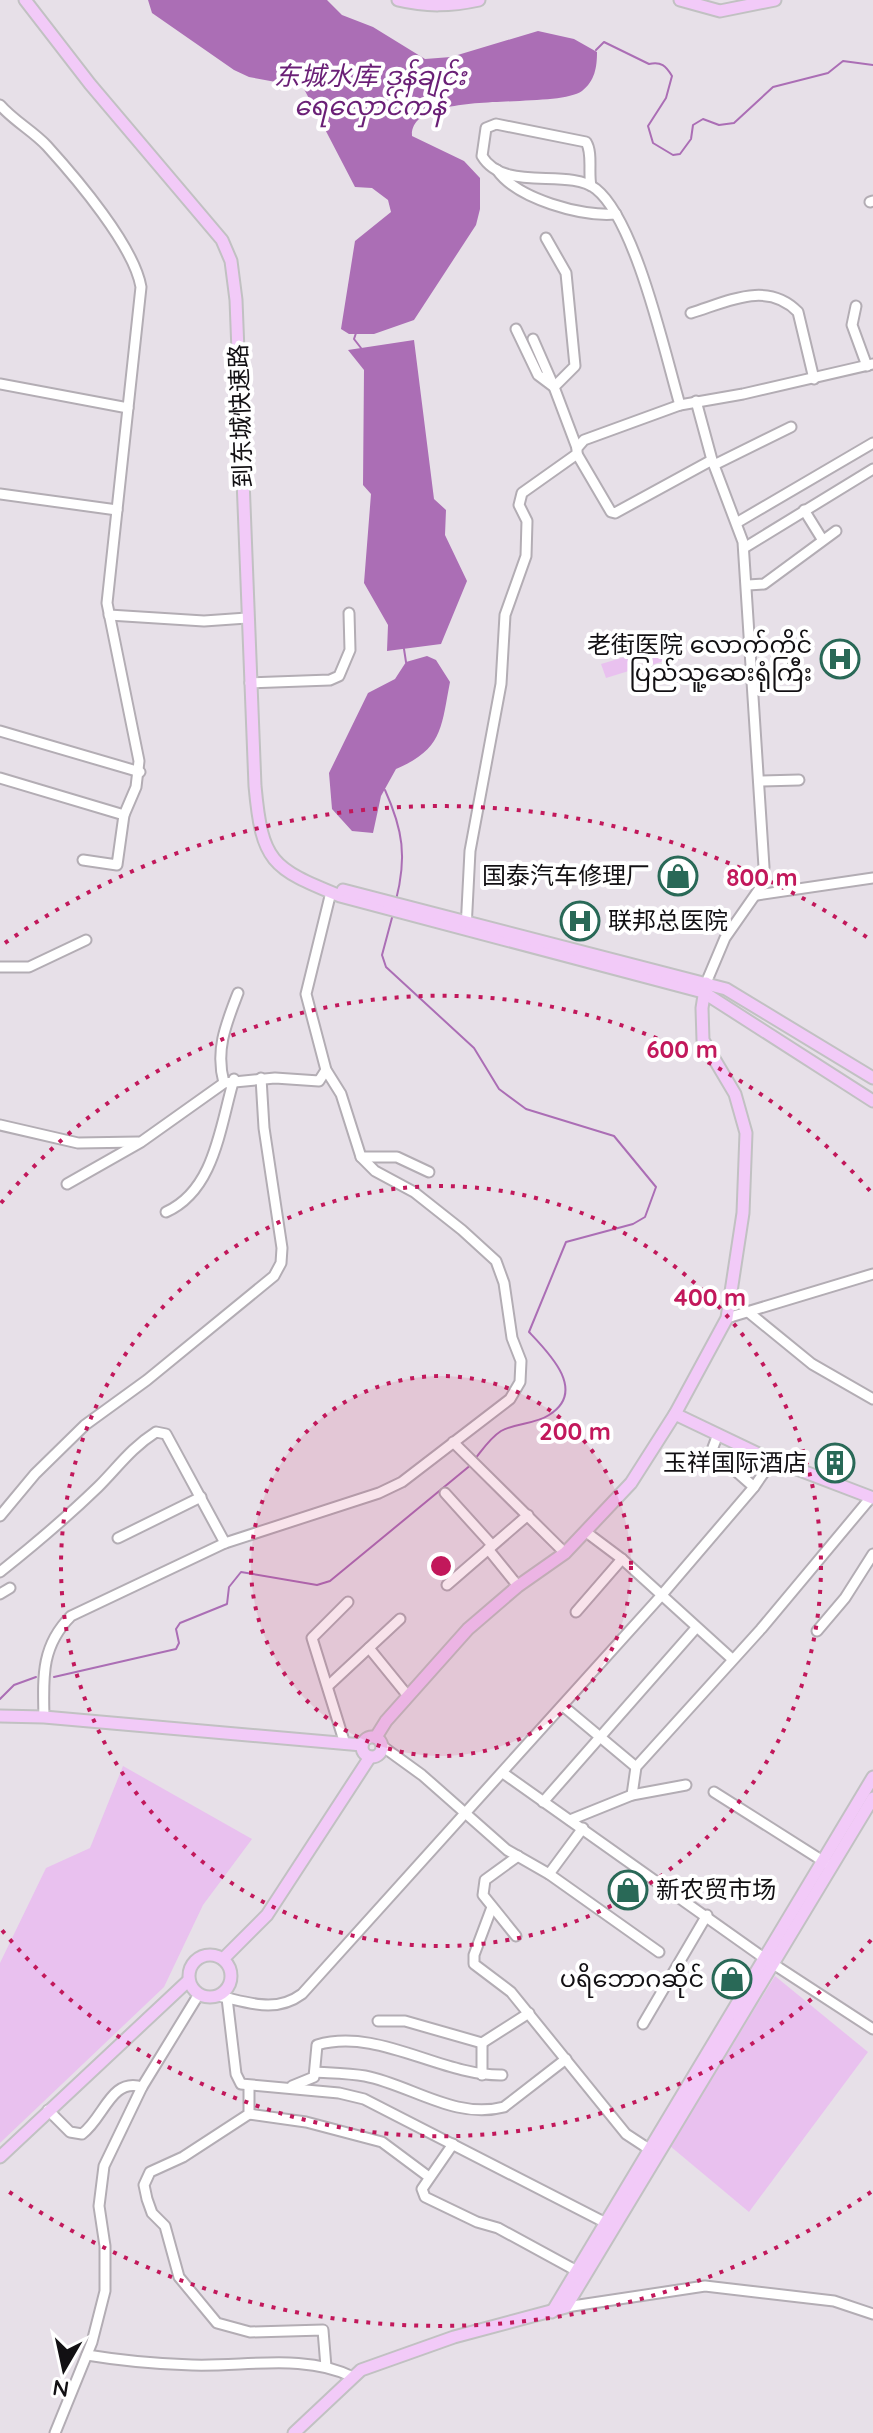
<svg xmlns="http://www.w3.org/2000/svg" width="873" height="2433" viewBox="0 0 873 2433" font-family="Quicksand,'Noto Sans SC','Noto Sans Myanmar',sans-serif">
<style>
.green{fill:#e9c1ef}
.water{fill:#ab6eb5}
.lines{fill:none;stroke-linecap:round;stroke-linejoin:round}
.stream{stroke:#ab6eb5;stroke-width:2}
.minor-casing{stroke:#b3adb4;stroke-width:13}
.major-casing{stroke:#c1c1c2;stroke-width:15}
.minor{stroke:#fff;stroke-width:9}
.major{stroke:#f2caf8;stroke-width:11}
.ring{fill:none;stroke:#c2185b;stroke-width:4;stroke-dasharray:4 8}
.labels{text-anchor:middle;stroke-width:8;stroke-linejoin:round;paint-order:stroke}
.street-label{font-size:24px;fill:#121013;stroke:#fff}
.poi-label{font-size:24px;fill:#121013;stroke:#fff;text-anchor:end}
.water-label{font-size:26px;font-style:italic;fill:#6a1f76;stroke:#fff}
.centre{fill:#c2185b;stroke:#fff;stroke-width:4}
.ring-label{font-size:24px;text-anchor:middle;font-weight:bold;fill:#c2185b;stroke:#fff;stroke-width:8;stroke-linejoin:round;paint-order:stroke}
</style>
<rect width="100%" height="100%" fill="#e7e0e8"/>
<g class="green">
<polygon points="671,642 675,657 649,666 644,650"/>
<polygon points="628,656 632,670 606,678 601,664"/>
<polygon points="123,1766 252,1839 203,1905 164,1987 0,2143 0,1963 46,1868 90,1848"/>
<polygon points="775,1976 868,2052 749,2212 670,2146"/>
</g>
<g class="water">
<path d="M148 0H327L342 15 373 27 425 59 451 57 538 31 574 39 597 52C597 67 595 81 582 91 553 111 410 87 412 136L464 161 480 178V209L476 225 414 320 374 334H349L341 329 355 241 391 212 388 200 372 188 355 187 303 87 249 77 234 70 152 13Z"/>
<polygon points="414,340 434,499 446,510 445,535 467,581 441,644 387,651 388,625 364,583 371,494 363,485 364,370 348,350"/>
<path d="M427 656 436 660 450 682C441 728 443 749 396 769L381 796 373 833 352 831 332 809 329 773 368 693 395 679 406 662Z"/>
</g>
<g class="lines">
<g class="stream">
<path d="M596 50 604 42 649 64C661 61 666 66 672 76L666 98 648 126 653 143 673 155 680 154 691 139 693 125 703 119 719 125 734 123 773 87 828 73 843 61 873 65"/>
<polyline points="356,333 354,339 361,348"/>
<polyline points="404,649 406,662"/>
<path d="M385 790C403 830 407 857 396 900"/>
<path d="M393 914 382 955 386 967 474 1048 499 1089 526 1109 614 1136 656 1187 645 1217 633 1224 566 1242 529 1332C548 1352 588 1391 549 1415 536 1424 515 1423 501 1431 490 1438 483 1449 475 1459"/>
<polyline points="54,1677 176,1649 179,1643 176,1629 180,1623 227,1604 229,1587 241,1572 317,1585 330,1581 472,1464"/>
<polyline points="0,1699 14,1685 36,1677"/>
</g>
<g class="minor-casing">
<g id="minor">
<path d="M0 105C14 121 33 131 47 146 76 178 134 246 141 287L107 603 139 761 136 787 124 815 117 865 83 860"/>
<path d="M497 170C517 199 582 217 616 214"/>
<path d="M591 186C588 172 593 153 586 142L496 124 486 128 482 156C504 193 568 167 596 189 636 221 665 354 680 405"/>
<polyline points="870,202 873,201"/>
<polyline points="546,238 566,273 575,366 554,387 577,448"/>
<polyline points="856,306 852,325 867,366"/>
<path d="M691 313C727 302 767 280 798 312L814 379"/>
<polyline points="516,329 538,375 554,387 533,339"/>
<polyline points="0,384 128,408"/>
<polyline points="696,401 712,460 743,542 764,867 760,888 725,938 706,983"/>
<polyline points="577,454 611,512 615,513 712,460"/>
<polyline points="714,465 791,427"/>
<polyline points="0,494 117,510"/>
<polyline points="804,510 822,539"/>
<polyline points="738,522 873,443"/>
<polyline points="744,548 873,469"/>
<polyline points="748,585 764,584 836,531"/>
<polyline points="109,615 204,621 247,618"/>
<polyline points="250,683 330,680 339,676 350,650 349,613"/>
<polyline points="0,731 140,772"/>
<polyline points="0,778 124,815"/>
<polyline points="760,781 799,780"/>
<polyline points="757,895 873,878"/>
<polyline points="466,929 470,851 501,684 505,615 526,556 527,521 519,505 522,493 577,454 577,448 584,440 680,405 743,394 873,364"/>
<polyline points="0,967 29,967 86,940"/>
<path d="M224 1083C215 1050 226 1024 238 993"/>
<polyline points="0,1125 78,1143 138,1142"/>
<polyline points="361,1157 397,1157 429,1172"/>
<polyline points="67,1184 141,1142 224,1083 275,1078 319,1081 326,1070"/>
<path d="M166 1212C215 1190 220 1126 234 1079"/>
<polyline points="747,1311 812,1364 873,1399"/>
<polyline points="727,1318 873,1274"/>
<polyline points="718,1434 712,1450 754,1487"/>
<polyline points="453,1442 565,1553"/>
<polyline points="445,1493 492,1545"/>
<polyline points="0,1516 35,1474 85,1425 147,1380 274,1276 281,1263 282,1248 264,1128 261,1078"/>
<polyline points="586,1532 622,1559 731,1658"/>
<polyline points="118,1538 201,1497"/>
<polyline points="488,1549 518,1586"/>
<path d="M0 1572C34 1545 67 1517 98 1487 118 1467 131 1448 156 1432L166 1434 225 1543"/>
<polyline points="447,1585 528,1515"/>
<polyline points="0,1594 10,1588"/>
<polyline points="576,1612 622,1559"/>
<polyline points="817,1631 845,1598 873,1554"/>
<polyline points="369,1648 408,1696"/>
<polyline points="328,1686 400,1619"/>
<polyline points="563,1706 636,1767"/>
<path d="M44 1717C43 1677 41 1646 71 1616L225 1543 379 1493 402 1482 510 1399 520 1382 521 1361 512 1338 504 1283 496 1261 462 1230 414 1192 375 1171 361 1157 341 1094 326 1070 306 994 331 892"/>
<polyline points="345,1744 312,1638 348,1602"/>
<polyline points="382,1746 422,1775 507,1850 549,1874 659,1952"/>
<polyline points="503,1773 764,1958 873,2029"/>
<polyline points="714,1792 826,1863"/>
<polyline points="632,1795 636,1767 761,1629 868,1501"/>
<polyline points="543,1802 696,1628"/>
<polyline points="570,1820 632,1795 686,1785"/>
<polyline points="549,1874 583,1828"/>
<polyline points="492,1907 474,1955 474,1964 511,1992 626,2134 655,2153"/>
<polyline points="516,1936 483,1895 485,1880 518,1856"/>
<path d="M218 1996C248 2002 275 2014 302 1994L660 1597 754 1487 774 1458"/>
<polyline points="227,1998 236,2074 241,2084 339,2093 364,2099 604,2222"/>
<polyline points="378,2021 405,2021 482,2043 529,2013"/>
<polyline points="643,2024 707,1915"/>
<path d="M315 2072C331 2073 349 2073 365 2076 411 2085 455 2120 504 2107L566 2059"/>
<polyline points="482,2075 482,2043"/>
<polyline points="249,2086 249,2114 183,2157 150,2172 144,2185 147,2199 152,2213 165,2226 179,2277 217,2323 250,2332 323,2330 326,2367"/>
<path d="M292 2086 314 2077 317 2045C378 2027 441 2076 502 2075"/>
<path d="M48 2110 70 2132 82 2134C104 2118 111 2077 142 2087"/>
<polyline points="249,2114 306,2122 382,2142 429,2177"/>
<polyline points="453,2144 422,2189 425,2197 477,2222 498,2228 577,2271"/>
<polyline points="566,2307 705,2286 834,2301 873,2314"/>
<path d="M87 2355C123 2361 156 2364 192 2365 244 2367 305 2353 353 2377"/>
<polyline points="55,2433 92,2342 105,2291 105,2246 99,2206 104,2166 142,2087 199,1994"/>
</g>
</g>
<g class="major-casing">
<g id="major">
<path d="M25 0 90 84 222 240 231 261 236 300 255 786C262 862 271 868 340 896L703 992 873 1101"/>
<path d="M398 0C427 7 451 6 479 0"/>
<polyline points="680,0 720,11 775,0"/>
<polyline points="343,890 726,989 873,1078"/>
<polyline points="675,1414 763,1456 873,1498"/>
<polyline points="0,1716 44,1717 362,1745"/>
<circle cx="372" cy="1747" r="10"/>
<polyline points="376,1737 386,1721 468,1629 518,1586 565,1553 631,1483 675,1414 727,1318 743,1213 746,1133 735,1094 703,1040 702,1008 706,983"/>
<circle cx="210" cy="1976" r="21"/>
<polyline points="223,1959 267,1915 370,1757"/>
<polyline points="0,2157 189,1980"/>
<polyline points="552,2312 873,1777"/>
<polyline points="294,2433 361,2370 454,2337 566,2307 873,1798"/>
</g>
</g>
<use href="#minor" class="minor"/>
<use href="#major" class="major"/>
</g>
<circle cx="441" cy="1566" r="190" fill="#c2185b" fill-opacity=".12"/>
<g class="ring">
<circle cx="441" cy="1566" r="190"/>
<circle cx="441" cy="1566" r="380"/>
<path d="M871 1940A570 570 0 0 1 1 1929M1 1203A570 570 0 0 1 871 1192"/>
<path d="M871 2192A760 760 0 0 1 5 2189M5 943A760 760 0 0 1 871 940"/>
</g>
<defs>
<g id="hospital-ring" transform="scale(2)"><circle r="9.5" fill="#fff" stroke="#296957" stroke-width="1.5"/><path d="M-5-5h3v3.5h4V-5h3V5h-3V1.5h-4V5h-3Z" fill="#296957"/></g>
<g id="shop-ring" transform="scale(2)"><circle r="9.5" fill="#fff" stroke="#296957" stroke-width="1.5"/><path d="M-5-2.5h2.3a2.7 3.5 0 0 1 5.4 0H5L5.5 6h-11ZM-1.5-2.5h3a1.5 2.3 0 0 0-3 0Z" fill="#296957"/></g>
<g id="building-ring" transform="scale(2)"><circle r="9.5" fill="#fff" stroke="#296957" stroke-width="1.5"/><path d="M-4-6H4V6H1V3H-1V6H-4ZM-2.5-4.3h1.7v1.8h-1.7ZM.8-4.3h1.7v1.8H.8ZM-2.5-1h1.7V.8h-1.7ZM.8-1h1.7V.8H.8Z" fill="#296957"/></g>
</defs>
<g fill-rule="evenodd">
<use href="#hospital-ring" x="840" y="659"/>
<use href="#shop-ring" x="678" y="876"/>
<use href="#hospital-ring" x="580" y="921"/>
<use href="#building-ring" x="835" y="1463"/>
<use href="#shop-ring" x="628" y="1890"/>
<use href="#shop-ring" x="732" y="1979"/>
</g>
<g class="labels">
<g class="street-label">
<text transform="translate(241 416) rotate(-92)" y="8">到东城快速路</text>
</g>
<g class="poi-label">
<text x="812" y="653">老街医院 လောက်ကိုင်<tspan x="812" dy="28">ပြည်သူ့ဆေးရုံကြီး</tspan></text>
<text x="650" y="884">国泰汽车修理厂</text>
<text x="608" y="929" text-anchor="start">联邦总医院</text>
<text x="807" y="1471">玉祥国际酒店</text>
<text x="656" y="1898" text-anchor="start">新农贸市场</text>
<text x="704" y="1987">ပရိဘောဂဆိုင်</text>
</g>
<g class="water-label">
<text x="370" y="85">东城水库 ဒွန်ချင်း<tspan x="370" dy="30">ရေလှောင်ကန်</tspan></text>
</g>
</g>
<circle cx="441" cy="1566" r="12" class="centre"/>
<g class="ring-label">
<text x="762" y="886">800 m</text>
<text x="682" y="1058">600 m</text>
<text x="710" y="1306">400 m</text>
<text x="575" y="1440">200 m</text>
</g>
<g transform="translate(64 2369) rotate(189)" stroke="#ffffff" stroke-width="6" paint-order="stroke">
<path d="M0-6L14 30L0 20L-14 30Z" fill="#121013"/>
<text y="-12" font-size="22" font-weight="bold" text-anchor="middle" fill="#121013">N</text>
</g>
</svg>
